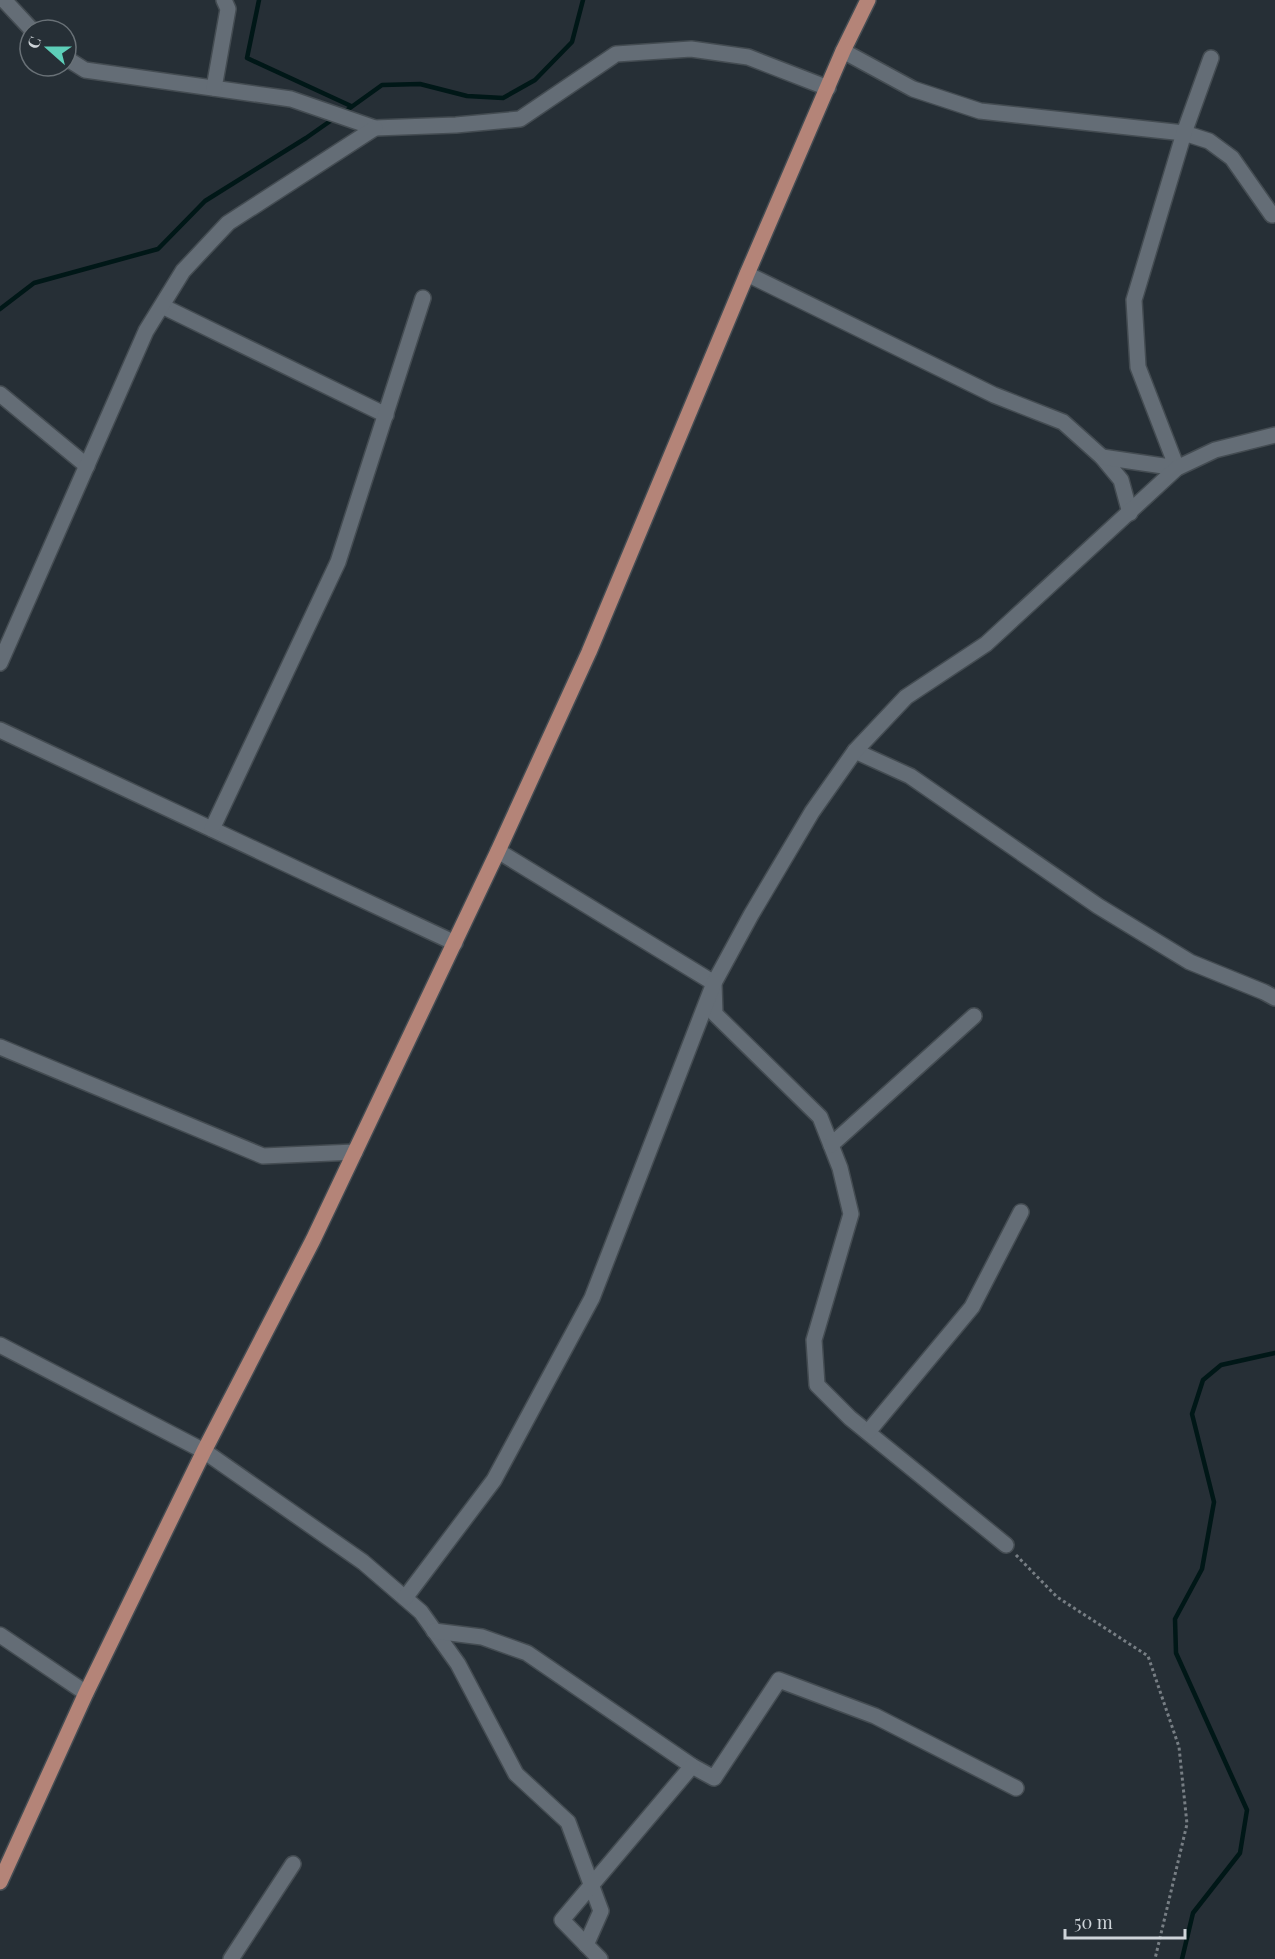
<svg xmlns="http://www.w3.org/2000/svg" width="1275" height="1959" viewBox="0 0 1275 1959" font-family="'Playfair Display',serif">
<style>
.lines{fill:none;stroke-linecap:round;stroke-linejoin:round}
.stream{stroke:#001717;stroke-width:4.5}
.minor-casing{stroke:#444c52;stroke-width:18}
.major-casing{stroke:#444c52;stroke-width:18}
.path{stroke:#777e84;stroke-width:3;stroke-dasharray:3 3;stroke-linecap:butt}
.minor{stroke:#646d76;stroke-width:15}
.major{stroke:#b48478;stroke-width:15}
</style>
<rect width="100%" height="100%" fill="#262f36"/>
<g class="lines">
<g class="stream">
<polyline points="259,0 247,58 351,106"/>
<polyline points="343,113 382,85 420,84 467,96 503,98 535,80 572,42 583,0"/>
<polyline points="0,309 34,283 158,249 205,201 306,138 336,117"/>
<polyline points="1182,1959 1193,1913 1240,1853 1247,1810 1176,1653 1175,1619 1202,1569 1214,1502 1192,1414 1203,1380 1221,1365 1275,1353"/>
</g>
<g class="minor-casing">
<g id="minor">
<polyline points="4,0 32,30"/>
<polyline points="843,51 913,89 980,111 1184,133 1209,141 1232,158 1272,215"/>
<polyline points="66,58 85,70 291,99 375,128 456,125 520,119 616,54 691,49 748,57 828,88"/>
<polyline points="214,88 228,9 224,0"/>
<polyline points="747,274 994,395 1063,422 1102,457 1121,480 1130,513"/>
<polyline points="162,306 386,415"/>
<polyline points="0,394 87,466"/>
<polyline points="1102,457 1177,468 1138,367 1134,300 1184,133 1211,58"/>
<polyline points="0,663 146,331 183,271 228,223 375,128"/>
<polyline points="0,730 455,943"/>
<polyline points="855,751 910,776 1098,906 1190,962 1264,992 1275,998"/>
<polyline points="212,829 338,562 423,298"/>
<polyline points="498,851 714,983 715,1014 820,1117 840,1168 851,1214 814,1340 817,1385 850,1418 1006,1545"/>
<polyline points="0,1047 263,1156 355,1152"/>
<polyline points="831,1145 974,1016"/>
<polyline points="0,1345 204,1451 363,1562 421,1612 458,1664 516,1774 568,1822 601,1911 586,1945"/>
<polyline points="868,1432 972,1307 1021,1212"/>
<polyline points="405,1598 494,1480 592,1298 714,983 751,915 812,812 855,751 906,697 986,644 1177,468 1215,450 1275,435"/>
<polyline points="434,1631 482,1637 527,1653 692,1766 714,1778 779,1680 875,1716 1016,1788"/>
<polyline points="0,1635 86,1693"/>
<polyline points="231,1959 293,1864"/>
<polyline points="600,1959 562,1920 692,1766"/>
</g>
</g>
<g class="major-casing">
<polyline id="major" points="0,1882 86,1693 204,1451 313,1240 498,851 589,652 747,274 843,51 868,0"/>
</g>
<polyline class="path" points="1016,1555 1057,1597 1148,1656 1179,1747 1187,1824 1155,1959"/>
<use href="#minor" class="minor"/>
<use href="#major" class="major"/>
</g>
<g transform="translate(48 48) rotate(291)"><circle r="28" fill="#262f36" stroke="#697177" stroke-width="1.5"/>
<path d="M0-4.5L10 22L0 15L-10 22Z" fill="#5dceb8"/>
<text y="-9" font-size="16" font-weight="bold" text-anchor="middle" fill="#ced4d9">С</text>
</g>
<path d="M1065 1929v9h120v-9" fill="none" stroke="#ced4d9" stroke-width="3"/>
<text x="1074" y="1929" font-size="18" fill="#ced4d9" stroke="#262f36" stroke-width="4.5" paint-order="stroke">50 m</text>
</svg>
